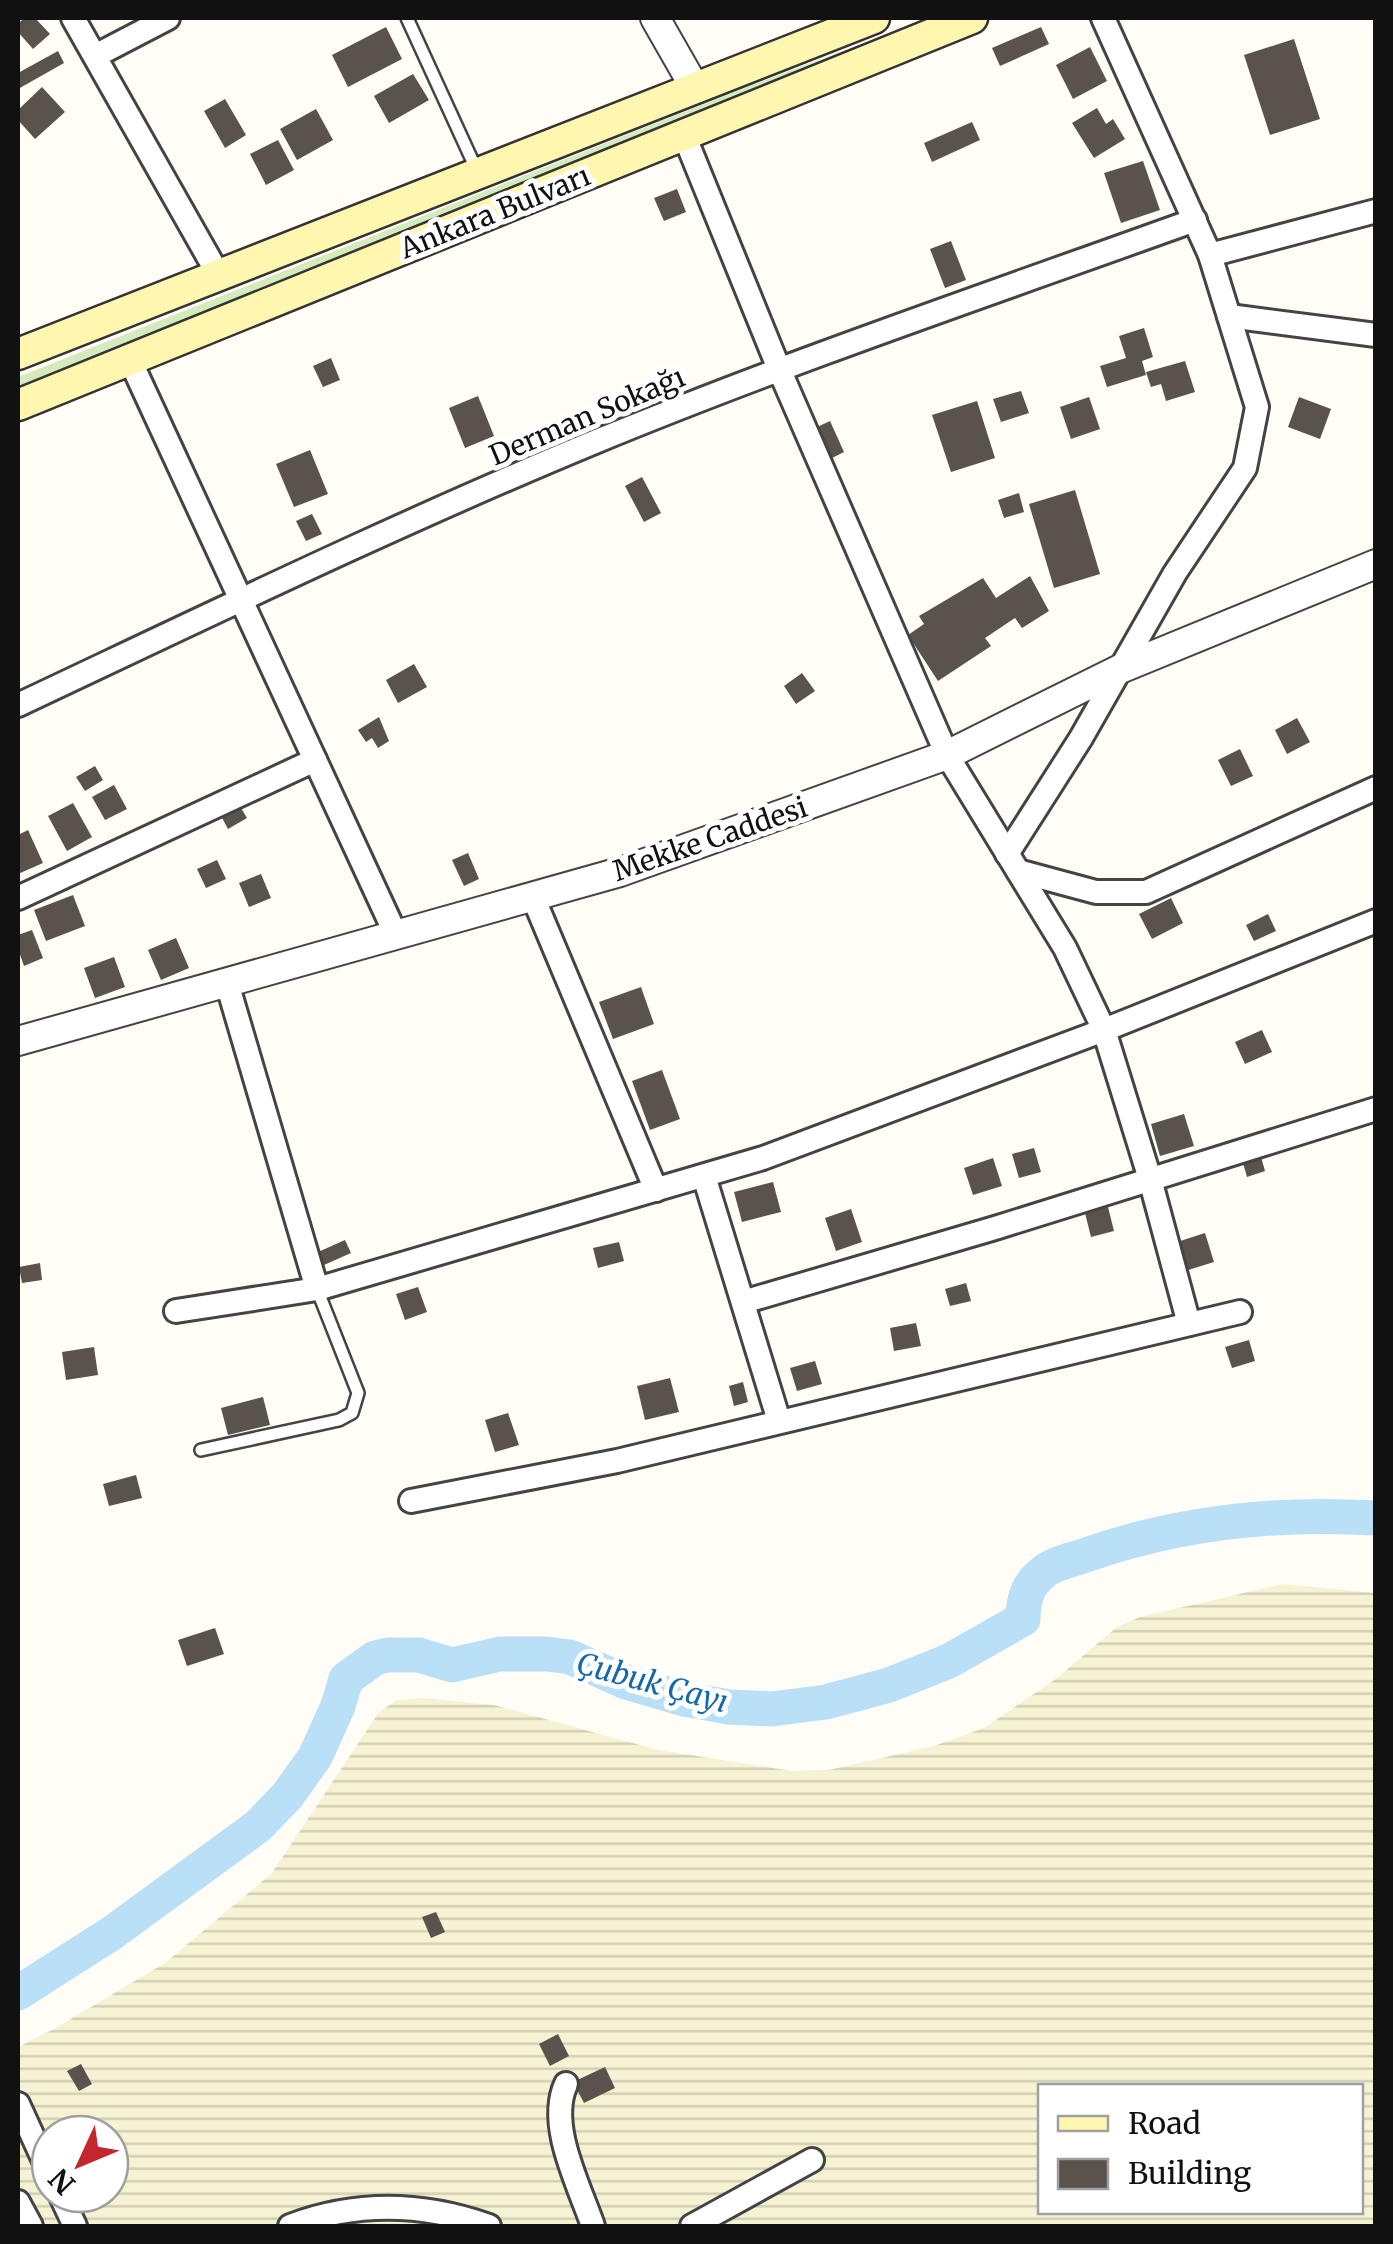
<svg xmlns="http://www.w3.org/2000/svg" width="1393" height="2244" viewBox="0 0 1393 2244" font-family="Merriweather,serif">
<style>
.farmland{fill:url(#farmland-rules);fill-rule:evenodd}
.grass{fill:#d5ebbd}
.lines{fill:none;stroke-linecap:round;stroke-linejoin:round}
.river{stroke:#b9e0f7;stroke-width:35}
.building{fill:#5a524d}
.service-casing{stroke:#444;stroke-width:16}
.minor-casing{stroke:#444;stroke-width:28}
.tertiary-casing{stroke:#444;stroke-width:32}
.secondary-casing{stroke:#333;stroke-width:35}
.service{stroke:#fff;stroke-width:11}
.minor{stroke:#fff;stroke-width:22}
.tertiary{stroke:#fff;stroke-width:28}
.secondary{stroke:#fff6b0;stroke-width:30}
.labels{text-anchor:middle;stroke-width:10;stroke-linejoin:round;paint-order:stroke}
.street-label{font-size:28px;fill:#111;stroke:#fff}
.water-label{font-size:30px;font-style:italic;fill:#1768a6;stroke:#fff}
</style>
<defs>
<pattern id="farmland-rules" width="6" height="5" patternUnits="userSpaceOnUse" patternTransform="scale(2.5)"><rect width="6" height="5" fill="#f6f3d4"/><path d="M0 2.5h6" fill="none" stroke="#d2cfb5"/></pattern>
</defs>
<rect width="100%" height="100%" fill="#fffdf5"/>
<path class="farmland" d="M1283 1584 1375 1593V2226H18V2047L54 2029 165 1963 272 1873 379 1712 397 1700 423 1698 494 1705 658 1750 792 1771 829 1770 934 1746 984 1728 1057 1678 1117 1627 1140 1617ZM1040 2086H1360V2212H1040ZM50 2134H110V2194H50Z"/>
<polygon class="grass" points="931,18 937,18 750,95 18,387 18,377 749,86"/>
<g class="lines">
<path class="river" d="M18 1993 112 1933 258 1826 287 1796 315 1757 338 1706 346 1679 375 1658 388 1655H419L452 1665 500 1654H547L570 1657 626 1682 684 1699 729 1707 772 1709 826 1702 889 1685 949 1661 1023 1619C1023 1603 1026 1588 1038 1577 1051 1563 1069 1561 1086 1555 1180 1522 1277 1512 1376 1518"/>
</g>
<g class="building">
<polygon points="24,18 35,18 50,34 33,49 18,32 18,24"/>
<polygon points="386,27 402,59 348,87 332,55"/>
<polygon points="1041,27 1049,44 1000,66 992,48"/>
<polygon points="1294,39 1320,119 1270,135 1244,55"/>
<polygon points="1090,47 1107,81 1073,99 1056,65"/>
<polygon points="58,51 64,63 18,89 18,73"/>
<polygon points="413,74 429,100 389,123 374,96"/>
<polygon points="42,87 65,112 35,139 18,120 18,110"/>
<polygon points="225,99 246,135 225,148 204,111"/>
<polygon points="1097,108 1106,124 1113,119 1125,139 1094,158 1072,123"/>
<polygon points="316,109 333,140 297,160 280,129"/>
<polygon points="972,122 980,140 932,162 924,143"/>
<polygon points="278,140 294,170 266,185 250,154"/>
<polygon points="1143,161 1160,210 1121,223 1104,173"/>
<polygon points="677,189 686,212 664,221 654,198"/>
<polygon points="951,241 966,280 945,288 930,249"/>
<polygon points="1144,328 1153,357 1142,361 1146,375 1107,387 1100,366 1126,358 1119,336"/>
<polygon points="331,358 340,380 323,387 313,366"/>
<polygon points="1185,361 1195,392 1166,401 1161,384 1151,387 1146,372"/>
<polygon points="1021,391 1029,413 1001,422 993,399"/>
<polygon points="478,396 494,436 465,448 449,408"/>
<polygon points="1089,397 1100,429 1071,439 1060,407"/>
<polygon points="1299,397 1331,409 1320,439 1288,427"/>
<polygon points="977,401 995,458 951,472 932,415"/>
<polygon points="830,421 844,452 830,459 815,428"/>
<polygon points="310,450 328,494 294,507 276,464"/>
<polygon points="642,477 661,513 644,522 625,486"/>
<polygon points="1075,490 1100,574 1054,588 1029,504"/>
<polygon points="1019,493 1024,512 1004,518 998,500"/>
<polygon points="312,514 322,534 306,541 296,521"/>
<polygon points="1030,576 1049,611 1022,628 1015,618 985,638 991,646 938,681 908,635 924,624 919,616 983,578 996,598"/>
<polygon points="414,664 427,687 398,703 386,680"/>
<polygon points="802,673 815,691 796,704 784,686"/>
<polygon points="379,717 389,741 378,748 372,738 366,742 358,730"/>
<polygon points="1297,718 1310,742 1287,754 1275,730"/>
<polygon points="1240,749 1253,776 1231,786 1218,760"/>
<polygon points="95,766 103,780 85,791 76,777"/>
<polygon points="114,785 127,809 105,820 92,797"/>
<polygon points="73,803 92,837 67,851 48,816"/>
<polygon points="238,803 247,818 228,829 220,814"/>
<polygon points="28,830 43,863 18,874 18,835"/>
<polygon points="468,853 479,879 464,886 452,860"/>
<polygon points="217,860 226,879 206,888 197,869"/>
<polygon points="261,874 271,898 249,907 239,883"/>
<polygon points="73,895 85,926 46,941 34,910"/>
<polygon points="1171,898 1183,923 1152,939 1139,914"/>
<polygon points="1268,914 1276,931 1254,941 1246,925"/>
<polygon points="32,930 43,958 24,966 18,949 18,935"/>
<polygon points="176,938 189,968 161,980 148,950"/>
<polygon points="114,957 125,987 95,998 84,968"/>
<polygon points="641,987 654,1024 613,1039 599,1002"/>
<polygon points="1262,1030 1272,1052 1245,1064 1235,1042"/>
<polygon points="662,1070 680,1119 650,1130 632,1081"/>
<polygon points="1184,1114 1194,1146 1160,1156 1151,1124"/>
<polygon points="1034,1148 1041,1172 1019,1178 1012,1154"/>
<polygon points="1261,1157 1265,1171 1247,1177 1243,1163"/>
<polygon points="993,1158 1002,1186 973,1195 964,1168"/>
<polygon points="773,1182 781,1212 742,1222 734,1192"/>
<polygon points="1108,1207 1114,1231 1091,1237 1085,1213"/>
<polygon points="851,1209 862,1242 836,1251 825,1218"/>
<polygon points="1205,1233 1214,1262 1185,1271 1177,1242"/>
<polygon points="345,1240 351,1253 324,1265 318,1252"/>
<polygon points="619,1242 624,1261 598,1268 593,1248"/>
<polygon points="40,1263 42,1280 22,1283 19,1267"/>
<polygon points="966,1283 971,1301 950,1306 945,1289"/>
<polygon points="418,1287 427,1312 405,1320 396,1294"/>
<polygon points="916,1323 921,1346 894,1351 890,1328"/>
<polygon points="1249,1340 1255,1361 1232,1368 1225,1347"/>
<polygon points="94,1347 98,1375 66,1380 62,1352"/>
<polygon points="815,1361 822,1384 797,1391 790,1368"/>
<polygon points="670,1378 679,1412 645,1420 637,1386"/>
<polygon points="743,1382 748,1402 734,1406 729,1386"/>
<polygon points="263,1397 270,1425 228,1435 221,1408"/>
<polygon points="508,1413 519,1445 495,1452 485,1420"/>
<polygon points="136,1475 142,1498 109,1506 103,1484"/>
<polygon points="215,1628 224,1654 187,1666 178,1640"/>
<polygon points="436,1912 445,1932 431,1938 422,1917"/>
<polygon points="558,2034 569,2056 550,2066 539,2044"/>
<polygon points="81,2064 92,2084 79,2091 67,2071"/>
<polygon points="605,2067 615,2088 584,2103 573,2082"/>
</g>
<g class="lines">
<g class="service-casing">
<g id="service">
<polyline points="407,18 478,173"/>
<polyline points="201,1450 339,1420 352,1413 358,1393 317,1289"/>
</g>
</g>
<g class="minor-casing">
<g id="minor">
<polyline points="73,18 218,274"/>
<polyline points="95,56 168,18"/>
<polyline points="684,135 779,369 947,755 1065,948 1104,1030 1150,1179 1189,1324"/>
<polyline points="1210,255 1376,211"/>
<polyline points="1229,316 1376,335"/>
<polyline points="130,360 396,935"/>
<path d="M18 705C209 615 401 522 597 441 794 360 995 292 1195 220"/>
<polyline points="1007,854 1081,738 1175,573 1245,468 1257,407 1210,255 1103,18"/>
<polyline points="1018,871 1096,892 1146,892 1376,788"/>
<polyline points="533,897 656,1190"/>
<polyline points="18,898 315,760"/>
<polyline points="227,983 317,1289"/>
<polyline points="704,1176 779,1421"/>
<polyline points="743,1302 995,1228 1376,1109"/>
<polyline points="176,1311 317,1289 763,1158 1104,1030 1376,921"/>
<polyline points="411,1501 617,1461 1240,1312"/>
<path d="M566 2084C547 2125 579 2185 593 2226"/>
<polyline points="18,2104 50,2174"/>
<polyline points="60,2194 75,2226"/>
<polyline points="18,2202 31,2226"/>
<path d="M290 2226C356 2201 424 2203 489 2226"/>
<polyline points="692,2226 812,2160"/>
</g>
</g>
<g class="tertiary-casing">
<g id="tertiary">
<polyline points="655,18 695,88"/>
<polyline points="18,1041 620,872 947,755 1120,669 1376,564"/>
</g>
</g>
<g class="secondary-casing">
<g id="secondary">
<polyline points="18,354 874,18"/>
<polyline points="18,405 972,18"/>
</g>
</g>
<use href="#service" class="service"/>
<use href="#minor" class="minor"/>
<use href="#tertiary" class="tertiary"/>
<use href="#secondary" class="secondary"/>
</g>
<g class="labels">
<g class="street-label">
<text transform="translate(495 212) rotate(-22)" y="10">Ankara Bulvarı</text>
<text transform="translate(587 416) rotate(-23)" y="10">Derman Sokağı</text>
<text transform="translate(710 839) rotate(-19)" y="10">Mekke Caddesi</text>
</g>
<g class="water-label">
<text transform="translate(652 1683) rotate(15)" y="10">Çubuk Çayı</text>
</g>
</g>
<rect width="1393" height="2244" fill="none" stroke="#111111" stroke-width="40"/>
<rect x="1038" y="2084" width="325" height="130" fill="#ffffff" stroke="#a0a0a0" stroke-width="2.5"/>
<rect x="1058" y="2116" width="50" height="15" fill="#fff6b0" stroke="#a0a0a0" stroke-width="2.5"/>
<text x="1128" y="2134" font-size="30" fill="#111111">Road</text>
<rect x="1058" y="2159" width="50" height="30" fill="#5a524d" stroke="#a0a0a0" stroke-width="2.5"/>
<text x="1128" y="2184" font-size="30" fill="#111111">Building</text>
<g transform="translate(80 2164) rotate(226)"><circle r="48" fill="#ffffff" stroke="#a0a0a0" stroke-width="2.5"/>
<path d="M0-8L18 38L0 25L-18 38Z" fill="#c4262e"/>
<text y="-15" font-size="28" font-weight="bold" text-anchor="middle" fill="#111111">N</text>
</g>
</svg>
